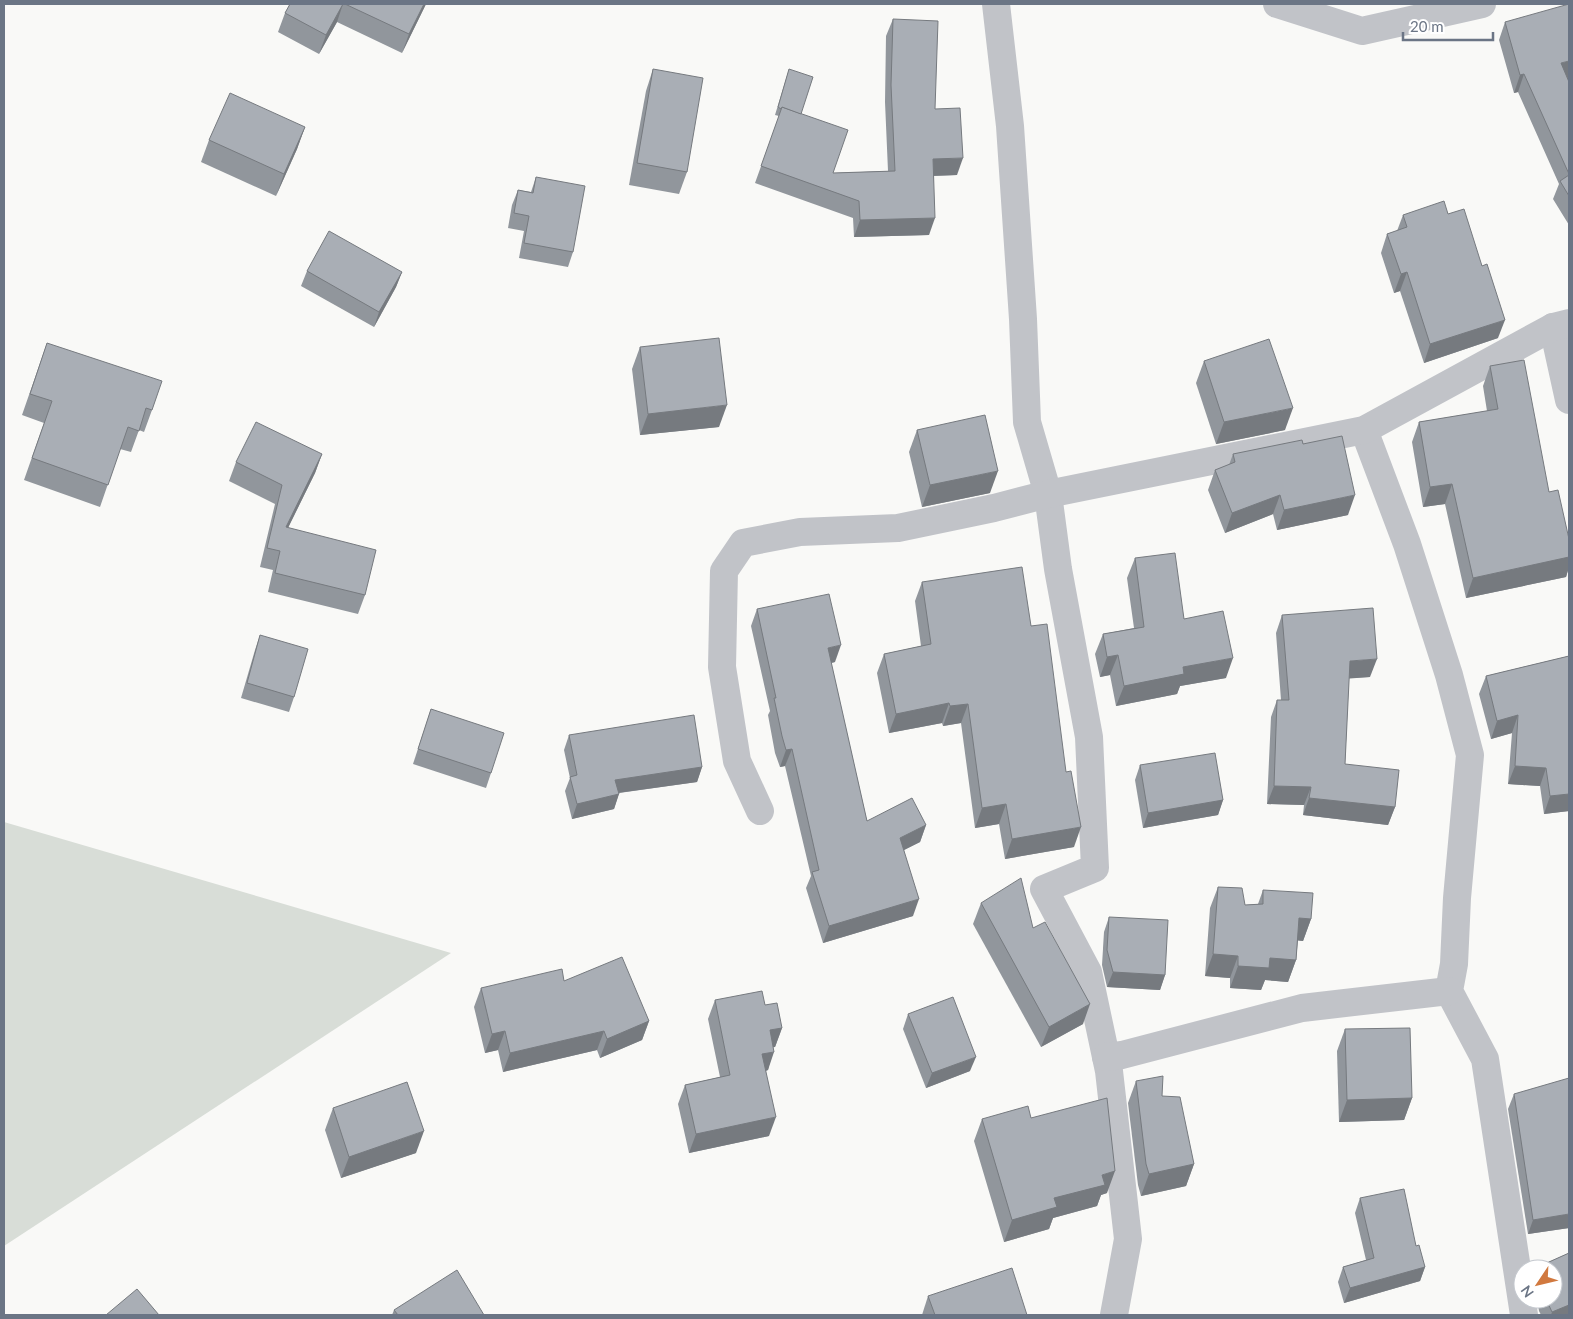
<svg xmlns="http://www.w3.org/2000/svg" width="1573" height="1319" viewBox="0 0 1573 1319" font-family="Lato,sans-serif">
<style>
.green{fill:#d8ddd7}
.lines{fill:none;stroke-linecap:round;stroke-linejoin:round}
.street{stroke:#c1c3c8;stroke-width:28}
.wall{fill:#91969c}
.shaded-wall{fill:#767a7f}
.building{fill:#a9aeb5;stroke:#767a7f}
</style>
<rect width="100%" height="100%" fill="#f9f9f7"/>
<polygon class="green" points="4,822 451,953 4,1246"/>
<g class="lines">
<g class="street">
<polyline points="996,4 1010,126 1023,319 1027,422 1048,494 1058,569 1089,737 1095,868 1044,889 1088,972 1109,1071 1128,1239 1114,1315"/>
<polyline points="1277,4 1362,31 1482,4"/>
<polyline points="1553,327 1569,400"/>
<polyline points="1364,430 1407,544 1449,675 1470,755 1457,898 1454,964 1449,991 1485,1059 1524,1315"/>
<polyline points="760,811 737,761 722,667 724,571 743,543 800,532 898,528 994,508 1048,494 1364,430 1553,327 1569,323"/>
<polyline points="1106,1057 1122,1055 1302,1008 1449,991"/>
</g>
</g>
<g class="wall">
<polygon points="290,4 426,4 402,53 337,22 319,54 278,32 285,13"/>
<polygon points="893,19 935,109 957,175 934,176 929,235 854,237 853,218 755,183 779,116 775,115 789,69 801,114 833,173 888,171 885,102 886,36"/>
<polygon points="1505,22 1568,78 1569,82 1569,225 1553,199 1559,184 1518,92 1514,93 1499,40"/>
<polygon points="653,69 687,172 679,194 629,185 646,91"/>
<polygon points="305,127 297,149 276,196 201,162 209,140"/>
<polygon points="536,177 573,252 568,267 519,258 524,231 508,228 512,205 518,190 531,192"/>
<polygon points="1448,214 1482,266 1498,338 1424,363 1400,291 1394,293 1381,253 1387,234 1397,231 1403,215"/>
<polygon points="307,271 402,272 396,287 374,327 301,286"/>
<polygon points="47,343 152,410 144,432 139,430 131,452 120,449 100,507 24,480 44,423 22,415"/>
<polygon points="640,347 719,427 640,435 632,369"/>
<polygon points="1204,361 1285,430 1216,444 1196,383"/>
<polygon points="1490,366 1549,492 1569,539 1569,567 1566,577 1466,598 1445,504 1423,507 1412,442 1419,422 1487,411 1483,386"/>
<polygon points="917,430 990,493 922,507 909,452"/>
<polygon points="1303,444 1348,515 1277,530 1273,514 1225,533 1208,490 1215,470 1229,465 1233,454"/>
<polygon points="322,454 315,473 288,528 365,595 358,614 268,592 273,570 260,567 275,504 229,481 236,462"/>
<polygon points="1135,558 1184,619 1226,678 1180,686 1177,694 1116,706 1110,675 1100,677 1095,654 1103,634 1134,628 1127,578"/>
<polygon points="922,582 1031,626 1074,847 1005,859 999,824 975,828 961,723 943,726 942,723 889,733 877,673 884,654 921,646 915,601"/>
<polygon points="757,609 835,662 831,663 867,821 926,825 920,842 904,850 913,916 823,943 806,888 811,876 785,766 780,767 775,753 768,715 770,711 751,626"/>
<polygon points="1282,615 1370,677 1349,678 1345,764 1395,807 1388,825 1303,815 1304,805 1267,804 1271,717 1277,700 1281,700 1276,633"/>
<polygon points="260,635 294,697 289,712 241,698 255,650"/>
<polygon points="1569,656 1569,811 1544,814 1540,786 1508,784 1512,733 1491,739 1479,694 1486,676"/>
<polygon points="431,709 491,773 486,788 413,764"/>
<polygon points="569,735 702,767 697,782 619,793 614,809 572,819 565,791 570,778 564,750"/>
<polygon points="1140,765 1223,800 1218,815 1143,828 1135,780"/>
<polygon points="1218,887 1245,905 1258,904 1263,890 1311,919 1303,941 1298,940 1296,960 1288,982 1265,980 1261,990 1230,988 1230,978 1205,976 1210,908"/>
<polygon points="981,903 1033,928 1083,1024 1041,1047 973,924"/>
<polygon points="1109,917 1165,975 1160,990 1107,987 1102,965 1104,932"/>
<polygon points="564,981 649,1021 642,1040 600,1058 597,1050 503,1072 498,1050 485,1053 474,1007 481,988"/>
<polygon points="715,1000 765,1005 782,1028 775,1047 773,1047 768,1070 766,1071 769,1136 689,1153 678,1104 685,1085 720,1077 708,1019"/>
<polygon points="908,1014 970,1071 926,1088 903,1029"/>
<polygon points="1345,1029 1412,1098 1404,1120 1339,1122 1337,1051"/>
<polygon points="1136,1081 1162,1096 1194,1164 1186,1186 1141,1196 1138,1185 1128,1103"/>
<polygon points="1514,1094 1569,1228 1528,1234 1508,1109"/>
<polygon points="333,1108 416,1153 341,1178 325,1130"/>
<polygon points="1031,1118 1107,1193 1101,1195 1097,1206 1053,1218 1049,1229 1004,1242 974,1141 982,1119"/>
<polygon points="1360,1198 1416,1246 1425,1267 1420,1281 1344,1303 1338,1282 1343,1267 1366,1260 1355,1213"/>
<polygon points="1569,1253 1569,1315 1541,1315 1539,1311 1537,1299 1553,1299 1553,1269 1539,1269 1540,1266"/>
<polygon points="928,1296 1027,1315 922,1315"/>
<polygon points="394,1310 484,1315 392,1315"/>
</g>
<g class="shaded-wall">
<polygon points="343,4 337,22 319,54 326,35"/>
<polygon points="424,4 426,4 402,53 409,34"/>
<polygon points="1569,61 1569,78 1554,82 1561,63"/>
<polygon points="1524,74 1518,92 1514,93 1520,75"/>
<polygon points="305,127 297,149 276,196 284,174"/>
<polygon points="963,158 957,175 927,176 933,159"/>
<polygon points="935,218 929,235 854,237 860,220"/>
<polygon points="402,272 396,287 374,327 379,312"/>
<polygon points="1407,272 1400,291 1394,293 1401,274"/>
<polygon points="1505,320 1498,338 1424,363 1430,344"/>
<polygon points="727,405 719,427 640,435 648,414"/>
<polygon points="1293,408 1285,430 1216,444 1224,422"/>
<polygon points="322,454 315,473 279,546 286,527"/>
<polygon points="998,471 990,493 922,507 930,485"/>
<polygon points="1452,484 1445,504 1423,507 1430,487"/>
<polygon points="1280,495 1273,514 1225,533 1232,513"/>
<polygon points="1355,495 1348,515 1277,530 1284,510"/>
<polygon points="1569,557 1569,567 1566,577 1466,598 1473,578"/>
<polygon points="841,645 835,662 822,665 828,648"/>
<polygon points="1118,655 1110,675 1100,677 1107,657"/>
<polygon points="1233,658 1226,678 1180,686 1177,694 1116,706 1124,686 1183,667"/>
<polygon points="1377,659 1370,677 1343,679 1350,661"/>
<polygon points="949,703 942,723 889,733 896,714"/>
<polygon points="968,704 961,723 943,726 950,706"/>
<polygon points="1518,715 1512,733 1491,739 1497,721"/>
<polygon points="792,749 785,766 780,767 786,750"/>
<polygon points="1515,766 1546,768 1540,786 1508,784"/>
<polygon points="702,767 697,782 610,794 615,780"/>
<polygon points="1274,786 1311,787 1304,805 1267,804"/>
<polygon points="619,794 614,809 572,819 577,804"/>
<polygon points="1569,794 1569,811 1544,814 1550,796"/>
<polygon points="1309,798 1395,807 1388,825 1303,815"/>
<polygon points="1223,800 1218,815 1143,828 1148,813"/>
<polygon points="1006,804 999,824 975,828 982,808"/>
<polygon points="926,825 920,842 894,855 900,838"/>
<polygon points="1081,827 1074,847 1005,859 1012,839"/>
<polygon points="919,899 913,916 823,943 829,926"/>
<polygon points="1299,918 1311,919 1303,941 1291,940"/>
<polygon points="1213,954 1238,956 1230,978 1205,976"/>
<polygon points="1270,958 1296,960 1288,982 1265,980 1261,990 1230,988 1238,966"/>
<polygon points="1113,972 1165,975 1160,990 1107,987"/>
<polygon points="1090,1004 1083,1024 1041,1047 1049,1027"/>
<polygon points="649,1021 642,1040 600,1058 607,1039"/>
<polygon points="782,1028 775,1047 763,1049 770,1030"/>
<polygon points="505,1031 498,1050 485,1053 492,1034"/>
<polygon points="604,1031 597,1050 503,1072 510,1053"/>
<polygon points="774,1052 768,1070 755,1073 762,1054"/>
<polygon points="976,1057 970,1071 926,1088 932,1073"/>
<polygon points="1412,1098 1404,1120 1339,1122 1347,1100"/>
<polygon points="776,1117 769,1136 689,1153 696,1134"/>
<polygon points="424,1131 416,1153 341,1178 349,1157"/>
<polygon points="1194,1164 1186,1186 1141,1196 1149,1174"/>
<polygon points="1115,1171 1107,1193 1101,1195 1097,1206 1053,1218 1049,1229 1004,1242 1012,1220 1054,1198 1102,1175"/>
<polygon points="1569,1214 1569,1228 1528,1234 1533,1220"/>
<polygon points="1425,1267 1420,1281 1344,1303 1350,1288"/>
<polygon points="1569,1305 1569,1315 1551,1315 1552,1312"/>
</g>
<g class="building">
<polygon points="290,4 343,4 326,35 285,13"/>
<polygon points="345,4 424,4 409,34"/>
<polygon points="1569,4 1569,61 1561,63 1569,82 1569,174 1524,74 1520,75 1505,22"/>
<polygon points="893,19 938,21 935,109 960,108 963,158 933,159 935,218 860,220 859,201 761,166 782,107 848,130 833,173 895,171 891,85"/>
<polygon points="653,69 703,78 687,172 637,163"/>
<polygon points="789,69 813,77 801,114 782,107 781,109 778,107"/>
<polygon points="230,93 305,127 284,174 209,140"/>
<polygon points="1569,175 1569,196 1560,181"/>
<polygon points="536,177 585,186 573,252 524,243 529,216 514,213 518,190 533,193"/>
<polygon points="1444,201 1448,214 1464,209 1482,266 1487,264 1505,320 1430,344 1407,272 1401,274 1387,234 1407,227 1403,215"/>
<polygon points="329,231 402,272 379,312 307,271"/>
<polygon points="719,338 727,405 648,414 640,347"/>
<polygon points="1269,339 1293,408 1224,422 1204,361"/>
<polygon points="47,343 162,381 152,410 146,408 139,431 128,427 108,485 32,458 52,401 30,394"/>
<polygon points="1524,360 1549,492 1558,490 1569,539 1569,557 1473,578 1452,484 1430,487 1419,422 1498,409 1490,366"/>
<polygon points="985,415 998,471 930,485 917,430"/>
<polygon points="256,422 322,454 286,527 376,550 365,595 275,573 280,551 267,548 282,485 236,462"/>
<polygon points="1342,436 1355,495 1284,510 1280,495 1232,513 1215,470 1235,462 1233,454 1302,440 1303,444"/>
<polygon points="1175,553 1184,619 1223,611 1233,658 1183,667 1184,674 1124,686 1118,655 1107,657 1103,634 1144,627 1135,558"/>
<polygon points="1022,567 1031,626 1047,624 1066,772 1071,771 1081,827 1012,839 1006,804 982,808 968,704 950,706 949,703 896,714 884,654 931,644 922,582"/>
<polygon points="829,594 841,645 828,648 867,821 912,798 926,825 900,838 919,899 829,926 812,872 819,870 792,749 786,750 782,736 774,698 776,698 757,609"/>
<polygon points="1373,608 1377,659 1350,661 1345,764 1399,770 1395,807 1309,798 1311,787 1274,786 1277,700 1289,700 1282,615"/>
<polygon points="260,635 308,649 294,697 247,683"/>
<polygon points="1569,656 1569,794 1550,796 1546,768 1515,766 1518,715 1497,721 1486,676"/>
<polygon points="431,709 504,733 491,773 418,749"/>
<polygon points="694,715 702,767 615,780 619,794 577,804 570,777 577,775 569,735"/>
<polygon points="1215,753 1223,800 1148,813 1140,765"/>
<polygon points="1021,878 1033,928 1045,922 1090,1004 1049,1027 981,903"/>
<polygon points="1218,887 1242,888 1245,905 1263,904 1263,890 1313,893 1311,919 1299,918 1296,960 1270,958 1269,968 1238,966 1238,956 1213,954"/>
<polygon points="1109,917 1168,920 1165,975 1113,972 1107,950"/>
<polygon points="622,957 649,1021 607,1039 604,1031 510,1053 505,1031 492,1034 481,988 562,969 564,981"/>
<polygon points="762,991 765,1005 777,1003 782,1028 770,1030 774,1052 762,1054 776,1117 696,1134 685,1085 730,1075 715,1000"/>
<polygon points="953,997 976,1057 932,1073 908,1014"/>
<polygon points="1410,1028 1412,1098 1347,1100 1345,1029"/>
<polygon points="1163,1076 1162,1096 1180,1097 1194,1164 1149,1174 1146,1164 1136,1081"/>
<polygon points="1569,1078 1569,1214 1533,1220 1514,1094"/>
<polygon points="407,1082 424,1131 349,1157 333,1108"/>
<polygon points="1107,1098 1115,1171 1102,1175 1105,1185 1054,1198 1057,1207 1012,1220 982,1119 1028,1106 1031,1118"/>
<polygon points="1404,1189 1416,1246 1419,1245 1425,1267 1350,1288 1343,1267 1374,1258 1360,1198"/>
<polygon points="1569,1253 1569,1305 1552,1312 1546,1299 1553,1299 1553,1269 1540,1269 1540,1266"/>
<polygon points="1012,1268 1027,1315 935,1315 928,1296"/>
<polygon points="457,1270 484,1315 398,1315 394,1310"/>
<polygon points="137,1289 159,1315 106,1315"/>
</g>
<rect width="1573" height="1319" fill="none" stroke="#6b7585" stroke-width="10"/>
<g transform="translate(1538 1284) rotate(235)"><circle r="24" fill="#ffffff" stroke="#c4c8ce"/>
<path d="M0-4L9 19L0 12L-9 19Z" fill="#d1793f"/>
<text y="-8" font-size="14" font-weight="bold" text-anchor="middle" fill="#6b7585">N</text>
</g>
<path d="M1403 32v8h90v-8" fill="none" stroke="#6b7585" stroke-width="2.5"/>
<text x="1410" y="32" font-size="15" fill="#6b7585" stroke="#ffffff" stroke-width="4" paint-order="stroke">20 m</text>
</svg>
